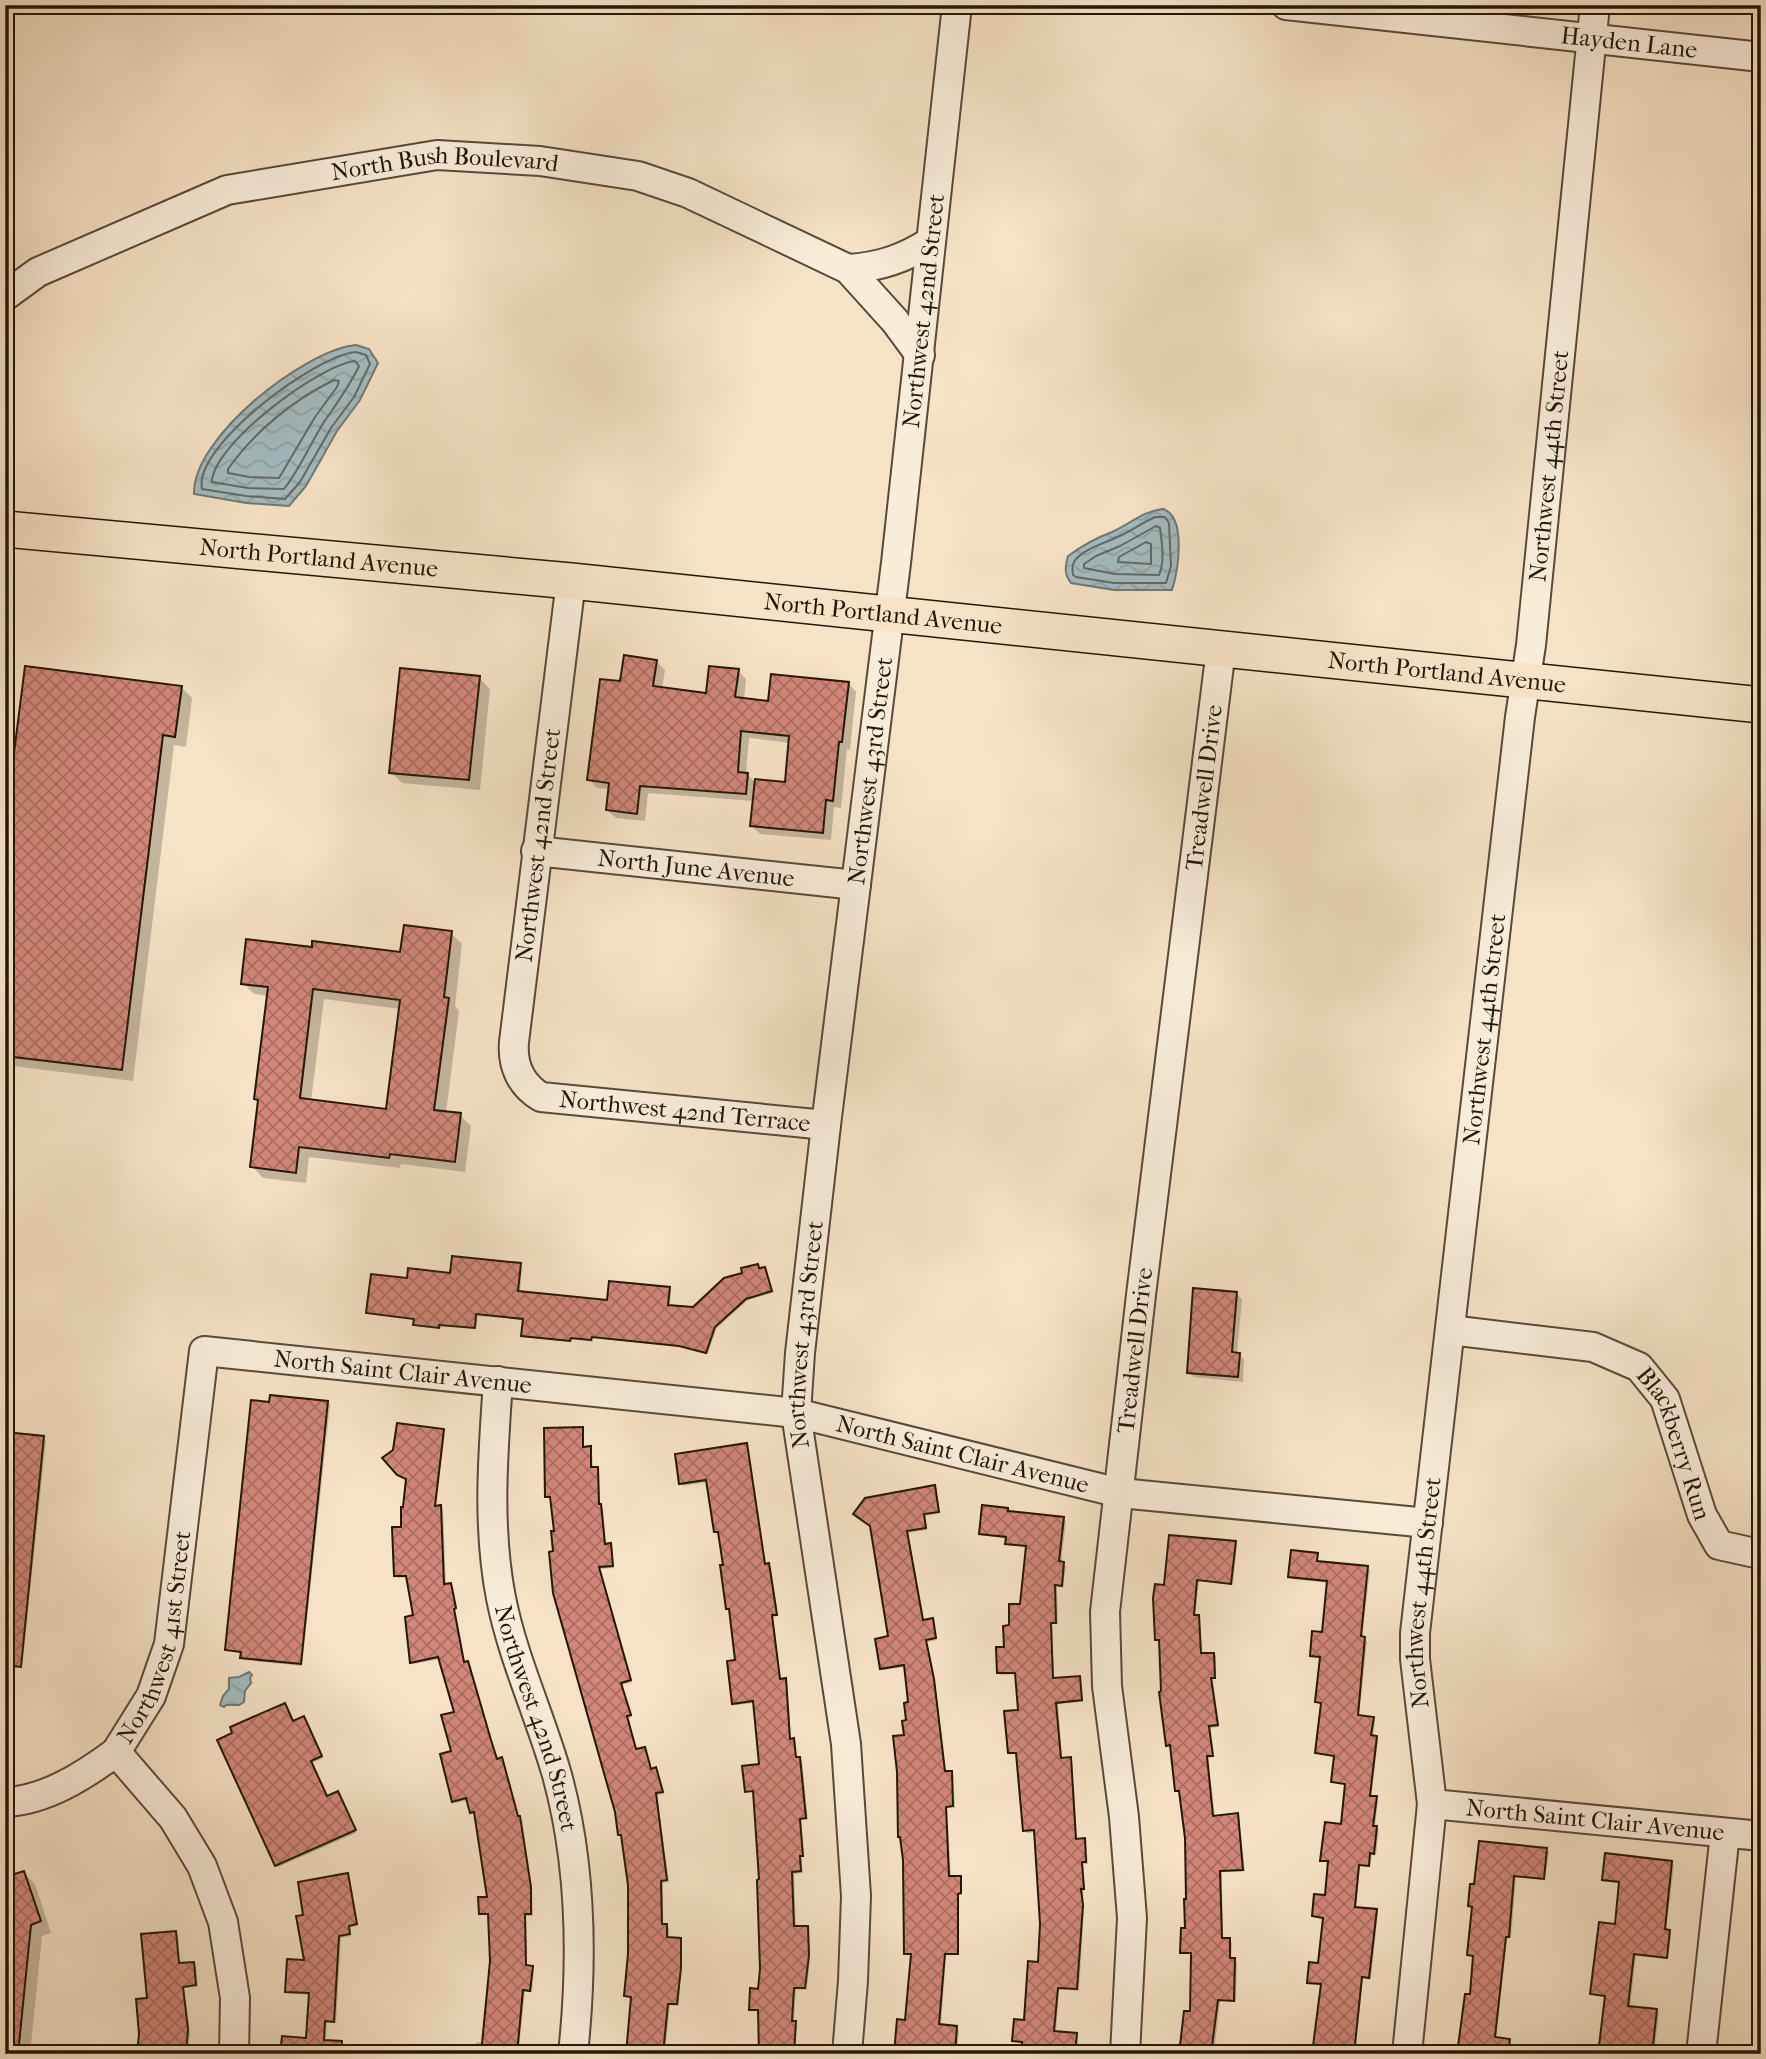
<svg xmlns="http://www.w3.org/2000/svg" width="1766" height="2059" viewBox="0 0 1766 2059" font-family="'IM FELL French Canon',serif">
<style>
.water{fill:url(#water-waves);stroke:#6f7976;stroke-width:2}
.shadow{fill:#0003;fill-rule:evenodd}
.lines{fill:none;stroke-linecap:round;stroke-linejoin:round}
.shore{stroke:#626964;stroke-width:2}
.building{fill:url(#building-cross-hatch);stroke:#221708;stroke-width:2;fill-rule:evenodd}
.minor-casing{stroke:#574a38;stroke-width:32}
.major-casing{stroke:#221708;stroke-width:38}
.minor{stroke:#f9edda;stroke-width:28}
.major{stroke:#f6e3c6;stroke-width:35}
.labels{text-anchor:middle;stroke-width:7;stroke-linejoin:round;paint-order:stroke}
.street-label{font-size:24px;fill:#221708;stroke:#f9edda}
</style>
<defs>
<pattern id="water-waves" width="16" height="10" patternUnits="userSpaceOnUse" patternTransform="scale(1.75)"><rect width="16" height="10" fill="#a3bbc0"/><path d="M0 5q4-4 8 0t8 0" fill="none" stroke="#8ca0a4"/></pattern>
<pattern id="building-cross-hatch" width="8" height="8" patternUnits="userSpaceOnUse" patternTransform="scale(1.75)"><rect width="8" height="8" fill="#d28779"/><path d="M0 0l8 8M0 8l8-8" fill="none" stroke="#aa6d61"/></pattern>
</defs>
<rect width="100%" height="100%" fill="#f6e3c6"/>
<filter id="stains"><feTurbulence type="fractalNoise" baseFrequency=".00286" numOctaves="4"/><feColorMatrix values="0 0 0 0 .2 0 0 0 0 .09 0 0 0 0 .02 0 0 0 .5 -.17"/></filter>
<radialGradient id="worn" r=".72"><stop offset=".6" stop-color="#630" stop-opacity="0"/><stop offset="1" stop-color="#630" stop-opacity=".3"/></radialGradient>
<g class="water">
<path d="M356 345 369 349 378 363 360 400 337 431 306 486 289 506 246 503 194 494C192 438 304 350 356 345Z"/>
<path d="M1163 509C1187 517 1178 571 1172 590H1114L1071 583C1064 574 1065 567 1068 556 1083 545 1096 538 1112 532 1130 524 1143 511 1163 509Z"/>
<polygon points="249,1672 252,1675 250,1678 251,1683 245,1691 244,1702 239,1705 226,1705 224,1707 220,1705 223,1696 229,1689 229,1678 239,1677"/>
</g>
<g class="shadow">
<path d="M656 661 665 670 662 689 707 695 738 671 746 679 744 700 770 703 848 683 856 692 850 750 847 749 841 808 834 807 831 840 760 834 752 826 754 801 648 793 645 821 616 818 607 810 610 789 597 788 589 779 622 683ZM749 738 790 743 786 784 756 783 746 773Z"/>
<polygon points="479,678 490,689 480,790 402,783 391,772"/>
<polygon points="181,687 192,698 186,747 174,745 133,1081 5,1065 5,838"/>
<path d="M451 933 462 944 455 1006 459 1011 446 1113 460 1115 471 1126 465 1172 401 1164 400 1168 309 1157 306 1183 263 1178 252 1166 260 1103 255 1098 268 996 254 994 243 983 313 949 402 954ZM324 999 400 1009 388 1111 311 1101Z"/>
<polygon points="520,1265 522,1267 520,1292 609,1302 669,1289 671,1291 670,1307 693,1309 757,1266 766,1271 773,1293 748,1300 716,1329 708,1354 682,1347 593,1338 593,1342 572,1339 572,1342 525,1337 523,1335 524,1320 478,1316 476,1329 441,1326 440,1329 417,1326 416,1320 368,1312 409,1280"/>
<polygon points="1236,1294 1242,1299 1237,1354 1244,1359 1243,1382 1194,1377 1189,1372"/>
<polygon points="328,1402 330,1404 302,1666 244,1660 243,1653 227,1649 271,1404"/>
<polygon points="582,1428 584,1430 584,1448 592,1450 593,1469 599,1471 600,1505 603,1508 606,1545 612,1547 614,1568 600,1569 632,1682 622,1685 632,1717 628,1718 637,1751 645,1749 647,1751 652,1770 658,1771 664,1794 657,1795 669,1882 663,1883 663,1926 669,1928 669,1939 682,1942 679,2006 670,2005 665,2054 621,2054 621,2050 628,2051 633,1998 626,1996 630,1954 630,1885 617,1811 555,1553 556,1532 552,1499 547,1497"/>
<polygon points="443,1431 445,1433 436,1507 443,1509 446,1586 453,1587 457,1610 455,1610 465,1663 470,1665 493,1744 498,1760 504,1761 519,1818 522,1820 532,1891 533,1916 526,1916 527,1967 534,1970 532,1992 525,1991 519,2048 525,2049 527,2054 474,2054 476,2042 484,2043 491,1961 490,1915 480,1913 489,1899 476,1813 471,1812 468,1800 456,1803 454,1801 453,1753 456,1713 440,1659 414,1664 411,1662 407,1639 411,1639 415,1617 408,1577 398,1578 395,1576 403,1529"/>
<polygon points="5,1434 44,1438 46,1440 22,1668 5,1666"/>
<polygon points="747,1445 766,1565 771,1567 778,1616 773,1617 781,1681 787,1682 791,1740 795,1742 797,1759 802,1761 808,1820 801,1820 804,1857 801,1857 803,1873 794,1874 796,1928 807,1928 809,1930 810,1958 807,1990 796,1989 794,2022 797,2025 795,2052 802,2054 760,2054 760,2012 750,2009 760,1990 758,1881 761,1881 754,1792 747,1791 761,1766 755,1703 736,1705 734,1703 737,1661 731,1612 728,1609 720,1533 715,1531 708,1482 683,1486 681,1483"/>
<polygon points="934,1487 940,1513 925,1516 927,1530 908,1533 924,1621 932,1620 934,1622 937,1640 927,1642 935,1682 946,1773 953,1774 955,1808 947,1808 951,1877 962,1880 962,1895 959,1895 959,1955 946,1955 941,2026 959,2030 957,2054 895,2054 907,2022 912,1955 906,1953 906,1736 910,1704 905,1667 884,1670 882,1668 890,1638 872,1526"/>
<polygon points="1007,1509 1066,1521 1061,1563 1066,1566 1063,1587 1057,1586 1058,1624 1052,1624 1054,1680 1079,1678 1081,1680 1083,1702 1058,1704 1062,1759 1070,1759 1072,1761 1077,1840 1086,1842 1088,1864 1083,1864 1085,1890 1083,1891 1084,1908 1079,1991 1059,1989 1056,2033 1076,2035 1078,2037 1077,2054 1023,2054 1024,2043 1014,2041 1026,2022 1040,1964 1042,1924 1036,1832 1027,1833 1025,1831 1018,1754 1010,1753 1020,1711 1017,1674 1001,1675 999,1673 1011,1627 1021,1606 1028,1547 1009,1545 1007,1538 981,1533"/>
<polygon points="1235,1542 1237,1545 1233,1585 1199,1581 1195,1617 1200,1619 1202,1655 1213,1654 1216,1656 1216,1679 1213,1679 1219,1727 1210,1728 1214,1757 1208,1758 1215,1817 1237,1815 1239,1817 1245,1871 1222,1872 1223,1940 1232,1942 1231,1960 1237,1962 1236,2002 1220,2001 1214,2054 1177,2054 1179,2042 1182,2042 1191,2013 1192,1954 1182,1952 1187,1929 1187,1838 1181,1793 1177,1791 1172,1747 1168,1745 1161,1642 1157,1639 1165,1586"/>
<polygon points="1317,1554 1318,1562 1368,1568 1370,1570 1362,1638 1367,1641 1359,1717 1375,1720 1373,1737 1378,1740 1371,1798 1378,1800 1375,1828 1379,1830 1376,1855 1372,1854 1370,1867 1360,1866 1356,1909 1378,1913 1371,1979 1363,1978 1355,2054 1314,2054 1322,1985 1309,1982 1319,1965 1324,1919 1314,1916 1326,1897 1330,1863 1322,1860 1343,1826 1347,1785 1333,1781 1336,1757 1317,1753 1323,1704 1317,1702 1321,1658 1312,1655 1324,1634 1329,1583 1292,1579 1290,1577"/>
<polygon points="304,1718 323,1758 312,1763 328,1798 339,1795 356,1833 278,1867 276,1865 294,1722"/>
<polygon points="1547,1850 1549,1852 1545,1880 1516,1877 1511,1938 1507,1938 1496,2039 1511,2042 1510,2054 1458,2054 1471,1996 1475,1957 1469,1955 1473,1908 1469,1905"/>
<polygon points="1672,1863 1674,1865 1666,1931 1671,1934 1668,1959 1636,1956 1630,2008 1659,2013 1654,2054 1600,2054 1607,1997 1592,1994 1616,1926 1621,1883 1604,1879"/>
<polygon points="24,1873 35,1884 51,1933 42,1936 30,2054 10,2053"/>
<polygon points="348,1875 358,1926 350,1927 351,1936 341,1938 336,2023 327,2023 324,2054 308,2040 311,1995 289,1993 287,1991 307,1962 305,1917"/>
<polygon points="175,1933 178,1935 180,1965 193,1964 196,1966 198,1987 184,1988 190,2032 188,2053 139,2054 149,2000"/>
<polygon points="1760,1945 1761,1945 1761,2054 1760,2048 1756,2045 1759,2007 1754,2005"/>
</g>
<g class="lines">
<g class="shore">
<path d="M356 352 366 355 370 364 354 397 331 428 300 482 285 499 246 496 202 489C193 446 316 355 356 352Z"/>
<path d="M355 361 359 366C349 387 337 403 324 422 310 444 300 469 284 489L248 488 212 482C212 445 319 365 355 361Z"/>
<path d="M334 380 339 381 337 387 315 417 279 478 249 477 228 473V469C254 432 293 400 334 380Z"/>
<path d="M1155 517H1165L1169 523 1171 566 1166 583H1114L1076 577 1073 575C1072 569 1072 563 1076 559 1086 548 1103 544 1115 538 1129 533 1141 523 1155 517Z"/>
<path d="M1156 526 1160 528C1162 543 1165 561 1159 575L1115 574 1084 568V564L1096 556 1120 546Z"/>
<polygon points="1146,542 1151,544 1151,564 1118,562 1119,557"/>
</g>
</g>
<g class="building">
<polygon points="624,655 657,660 653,686 706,693 709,666 739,669 735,697 768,701 771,674 849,682 842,742 839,742 833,801 826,800 823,833 750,826 755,779 785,782 789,736 741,731 738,772 748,773 746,794 640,786 637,814 606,810 609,783 587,780 600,679 620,681"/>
<polygon points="25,666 182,686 175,737 163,735 122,1070 5,1056 5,824"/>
<polygon points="400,668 480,676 469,780 389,773"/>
<path d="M404 925 452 931 444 997 449 998 434 1110 461 1113 455 1162 390 1154 389 1158 299 1147 296 1173 250 1167 258 1100 254 1099 268 987 241 984 246 939 312 947V941L400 952ZM313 989 400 1000 386 1109 300 1098Z"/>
<polygon points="452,1256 521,1263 518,1291 607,1300 609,1281 670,1287 668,1305 693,1307 724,1278 742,1273 741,1268 758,1264 759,1268 765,1267 772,1291 746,1299 715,1327 706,1353 679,1346 592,1337 591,1340 571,1338 570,1341 521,1336 523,1319 476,1314 475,1328 439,1325 439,1328 413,1325 414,1319 366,1313 371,1274 407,1278 408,1268 450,1273"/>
<polygon points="1193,1288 1237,1292 1232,1352 1240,1353 1238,1377 1187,1373"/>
<polygon points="270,1395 328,1401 301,1664 240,1658 241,1652 225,1650 251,1400 269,1402"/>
<polygon points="397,1423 444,1429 435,1506 441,1505 444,1584 451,1583 456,1608 454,1609 464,1662 468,1661 491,1740 497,1759 502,1757 518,1816 520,1816 531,1887 531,1914 525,1914 526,1965 533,1966 530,1991 523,1990 517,2054 481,2054 490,1961 488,1914 479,1914 478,1897 487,1897 474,1812 470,1813 466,1798 452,1802 440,1754 451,1751 441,1715 454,1712 438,1657 410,1663 405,1617 413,1615 406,1576 394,1576 392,1527 401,1527 401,1507 403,1507 406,1479 397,1475 382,1458 393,1450"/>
<polygon points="583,1427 583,1447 591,1446 591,1467 598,1467 599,1504 601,1504 605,1544 611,1543 613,1566 599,1567 631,1680 621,1683 631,1715 627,1716 636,1749 645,1747 651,1769 656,1767 663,1792 656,1793 667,1880 661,1881 662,1924 667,1924 667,1937 681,1938 681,1968 677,2004 668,2004 663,2054 626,2054 631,1997 624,1996 628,1954 628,1885 621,1835 618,1835 615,1812 553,1593 549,1552 553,1551 551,1531 554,1531 550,1497 545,1497 544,1428"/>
<polygon points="5,1432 44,1436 21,1667 5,1665"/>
<polygon points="747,1443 765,1564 769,1563 777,1615 772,1615 780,1679 786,1678 790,1739 794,1738 796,1757 800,1757 806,1818 800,1819 803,1856 800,1856 801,1871 792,1872 794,1926 808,1926 809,1955 805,1988 794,1988 792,2021 796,2021 794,2054 759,2054 758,2010 749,2010 750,1988 758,1989 760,1969 757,1880 759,1879 753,1791 745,1792 742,1766 759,1764 753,1701 732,1704 727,1661 735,1660 729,1609 726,1609 720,1565 723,1565 718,1532 714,1532 706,1480 679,1484 675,1454"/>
<polygon points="935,1485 939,1512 924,1514 926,1528 907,1531 923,1620 933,1618 936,1638 926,1640 934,1679 945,1771 952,1771 953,1806 946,1807 949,1876 961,1876 961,1893 958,1894 958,1954 945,1954 939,2024 957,2026 955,2054 894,2054 897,2019 905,2020 911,1954 904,1954 903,1860 900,1837 898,1837 897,1772 893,1736 904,1735 902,1721 906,1720 904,1703 908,1702 904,1665 880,1669 875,1639 888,1636 870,1526 853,1514 865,1498"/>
<polygon points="982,1505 1008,1508 1008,1511 1064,1517 1059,1561 1064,1562 1062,1586 1055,1585 1056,1623 1051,1623 1053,1678 1080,1676 1082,1700 1056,1703 1061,1758 1071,1757 1076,1839 1085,1838 1086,1862 1082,1862 1084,1889 1081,1889 1083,1905 1077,1989 1058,1988 1054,2031 1077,2033 1075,2054 1021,2054 1022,2042 1012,2041 1014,2019 1024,2020 1028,1961 1038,1962 1040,1924 1034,1830 1023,1831 1016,1753 1008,1753 1004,1711 1018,1710 1015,1673 997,1673 996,1647 1004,1647 1003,1626 1009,1625 1009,1604 1020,1604 1026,1546 1005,1544 1006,1537 979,1534"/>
<polygon points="1169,1535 1236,1541 1231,1584 1197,1580 1194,1615 1199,1615 1201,1653 1214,1653 1215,1678 1211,1678 1218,1725 1209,1726 1213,1756 1207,1756 1213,1816 1238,1813 1243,1870 1220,1871 1222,1938 1230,1938 1230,1958 1235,1958 1234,2001 1218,2000 1211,2054 1179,2054 1184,2011 1190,2011 1191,1953 1180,1953 1181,1928 1185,1928 1184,1899 1186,1899 1185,1838 1179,1791 1175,1791 1170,1745 1166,1746 1159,1692 1161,1691 1159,1640 1155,1640 1153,1598 1155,1584 1164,1585"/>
<polygon points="1291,1550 1318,1553 1317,1561 1368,1566 1361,1636 1365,1637 1358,1715 1374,1717 1371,1735 1377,1736 1370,1796 1377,1796 1373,1826 1377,1826 1374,1854 1370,1853 1369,1866 1359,1865 1355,1907 1377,1909 1369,1978 1362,1977 1354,2054 1312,2054 1321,1984 1307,1983 1309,1962 1318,1963 1323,1918 1312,1916 1314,1894 1325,1895 1328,1861 1320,1861 1325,1822 1341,1824 1345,1784 1331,1782 1334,1756 1315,1753 1321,1703 1315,1702 1320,1657 1310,1656 1312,1631 1322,1632 1327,1581 1288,1577"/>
<polygon points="285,1703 293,1721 304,1716 322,1756 311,1761 327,1796 338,1791 356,1830 275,1866 217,1740 232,1733 230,1727"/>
<polygon points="1479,1841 1547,1848 1544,1879 1514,1876 1509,1937 1506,1937 1495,2037 1510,2039 1508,2054 1457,2054 1465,1994 1470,1994 1473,1956 1467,1955 1472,1907 1468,1906 1470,1884 1474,1884"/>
<polygon points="1605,1853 1672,1861 1665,1929 1670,1930 1667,1958 1634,1954 1628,2006 1657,2009 1652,2054 1598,2054 1605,1996 1590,1994 1599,1922 1615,1924 1619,1882 1602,1880"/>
<polygon points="24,1871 41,1921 31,1925 18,2054 5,2054 5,1877"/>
<polygon points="348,1873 357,1924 349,1926 350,1934 339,1936 334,2022 325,2021 324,2040 342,2041 341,2054 280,2054 282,2036 306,2038 309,1993 285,1992 287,1959 304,1960 296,1916 303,1915 298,1882"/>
<polygon points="176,1931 179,1963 194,1962 196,1985 183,1987 188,2029 186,2052 137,2054 139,2034 136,1999 147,1998 141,1934"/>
</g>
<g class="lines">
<g class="minor-casing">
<g id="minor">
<path id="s1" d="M1286 5 1761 57"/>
<path d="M848 269C879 267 904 259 930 242"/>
<path id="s2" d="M5 296 38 272 227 190 437 155 540 161 638 176 688 193 848 269 895 321 920 355"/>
<path id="s3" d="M571 581 514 1042C512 1066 521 1085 541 1097L826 1125"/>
<path id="s4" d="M536 851 856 885"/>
<path id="s5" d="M1450 1330 1593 1347 1639 1367 1665 1399 1702 1515 1719 1545 1755 1553 1761 1552"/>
<path id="s6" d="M498 1381C493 1454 487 1526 501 1598 513 1659 540 1715 557 1775 582 1866 583 1960 573 2054"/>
<path d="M5 1802C45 1801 85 1775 116 1752"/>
<path id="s7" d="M1432 1804 1761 1836"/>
<path id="s8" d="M234 2054 235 1998 223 1922 202 1866 173 1818 116 1752 151 1696 169 1644 204 1351 796 1413 1120 1493 1428 1523"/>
<path id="s9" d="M847 2054 853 1981 856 1896 846 1744 796 1413 800 1353 826 1125 896 563 957 5"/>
<path id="s10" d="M1125 2054 1132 1918 1124 1817 1107 1686 1105 1612 1141 1295 1221 649"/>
<path id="s11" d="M1407 2054 1432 1804 1415 1659V1633L1520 717 1531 645 1595 5"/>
<polyline points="1701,2054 1725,1833"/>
</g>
</g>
<g class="major-casing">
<g id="major">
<path id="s12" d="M5 529 571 581 1761 705"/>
</g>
</g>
<use href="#minor" class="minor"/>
<use href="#major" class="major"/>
</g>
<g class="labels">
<g class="street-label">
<text dy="8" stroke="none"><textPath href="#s1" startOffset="345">Hayden Lane</textPath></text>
<text dy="8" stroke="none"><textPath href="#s2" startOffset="467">North Bush Boulevard</textPath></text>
<text dy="8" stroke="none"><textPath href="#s9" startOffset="1755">Northwest 42nd Street</textPath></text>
<text dy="8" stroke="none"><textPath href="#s11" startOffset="1598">Northwest 44th Street</textPath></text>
<text dy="8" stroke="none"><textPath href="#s12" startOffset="315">North Portland Avenue</textPath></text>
<text dy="8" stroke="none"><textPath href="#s12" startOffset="882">North Portland Avenue</textPath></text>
<text dy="8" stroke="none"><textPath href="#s12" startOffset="1449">North Portland Avenue</textPath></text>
<text dy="8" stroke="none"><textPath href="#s9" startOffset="1292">Northwest 43rd Street</textPath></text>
<text dy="8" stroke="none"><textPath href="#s10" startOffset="1274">Treadwell Drive</textPath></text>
<text transform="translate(538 845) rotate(-83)" y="8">Northwest 42nd Street</text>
<text dy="8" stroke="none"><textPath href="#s4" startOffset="161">North June Avenue</textPath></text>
<text dy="8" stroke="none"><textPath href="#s11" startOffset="1031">Northwest 44th Street</textPath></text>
<text dy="8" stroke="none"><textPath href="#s3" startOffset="674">Northwest 42nd Terrace</textPath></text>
<text dy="8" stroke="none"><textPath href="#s9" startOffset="724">Northwest 43rd Street</textPath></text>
<text dy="8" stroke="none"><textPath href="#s10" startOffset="707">Treadwell Drive</textPath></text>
<text dy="8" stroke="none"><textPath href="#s8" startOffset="952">North Saint Clair Avenue</textPath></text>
<text dy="8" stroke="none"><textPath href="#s5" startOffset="280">Blackberry Run</textPath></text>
<text dy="8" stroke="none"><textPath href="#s8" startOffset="1519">North Saint Clair Avenue</textPath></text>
<text dy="8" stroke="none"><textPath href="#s11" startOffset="464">Northwest 44th Street</textPath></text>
<text dy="8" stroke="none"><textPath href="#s8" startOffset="460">Northwest 41st Street</textPath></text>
<text dy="8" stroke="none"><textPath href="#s6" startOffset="343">Northwest 42nd Street</textPath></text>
<text dy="8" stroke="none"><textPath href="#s7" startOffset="164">North Saint Clair Avenue</textPath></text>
</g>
</g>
<rect width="1766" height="2059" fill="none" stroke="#f6e3c6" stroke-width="28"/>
<rect x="7" y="7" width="1752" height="2045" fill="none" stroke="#221708" stroke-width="3.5"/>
<rect x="14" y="14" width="1738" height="2031" fill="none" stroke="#221708" stroke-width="2"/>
<rect width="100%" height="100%" filter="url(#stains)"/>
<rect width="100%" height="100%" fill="url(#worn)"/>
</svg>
